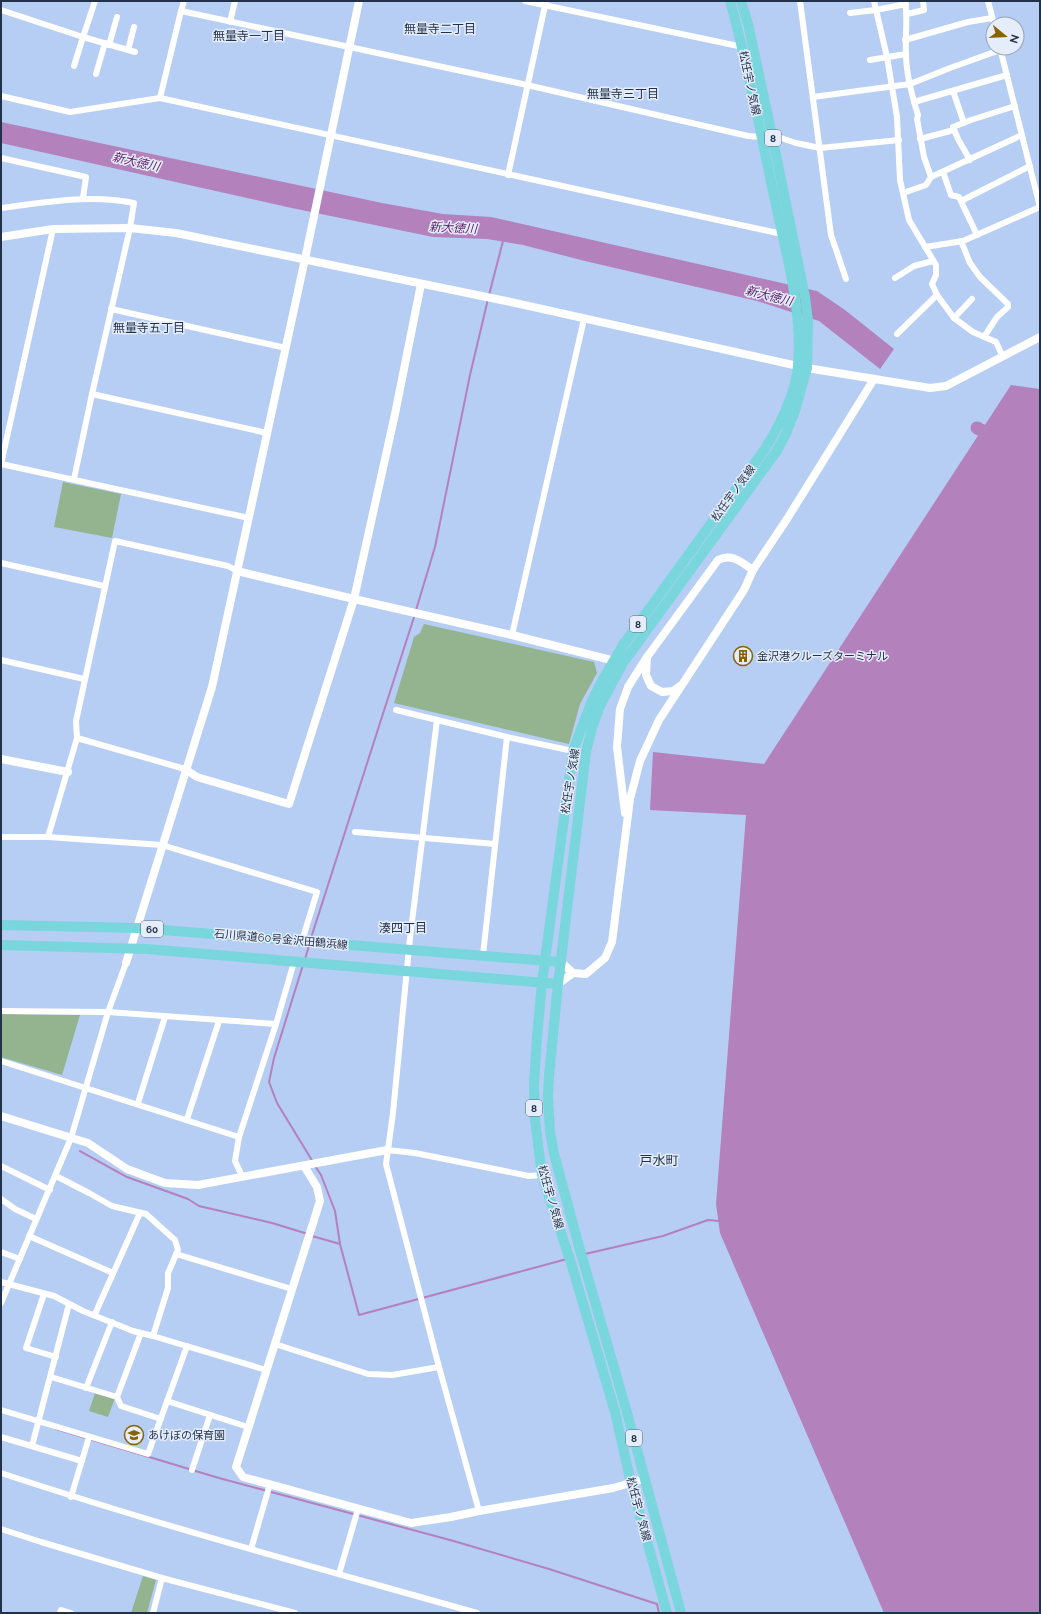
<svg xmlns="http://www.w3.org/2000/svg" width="1041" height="1614" viewBox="0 0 1041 1614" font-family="Raleway,'Noto Sans JP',sans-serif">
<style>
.green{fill:#93b48e}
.water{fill:#b381bc}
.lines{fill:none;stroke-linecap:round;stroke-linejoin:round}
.stream{stroke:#b381bc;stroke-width:2}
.river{stroke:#b381bc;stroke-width:13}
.minor{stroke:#fff;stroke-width:6}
.tertiary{stroke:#fff;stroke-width:8}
.primary{stroke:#79d6dc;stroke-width:10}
.labels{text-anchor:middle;stroke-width:3;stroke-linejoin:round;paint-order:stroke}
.shield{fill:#e5edfb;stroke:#5c697f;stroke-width:1}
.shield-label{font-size:10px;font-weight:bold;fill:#22314a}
.street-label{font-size:11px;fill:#22314a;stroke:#e5edfb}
.poi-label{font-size:11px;fill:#22314a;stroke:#e5edfb;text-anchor:start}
.neighbourhood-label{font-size:12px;fill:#22314a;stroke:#e5edfb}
.water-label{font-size:12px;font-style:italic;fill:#5e2069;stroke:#e5edfb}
.quarter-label{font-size:13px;fill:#22314a;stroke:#e5edfb}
</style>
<rect width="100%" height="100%" fill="#b6cdf4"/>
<g class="green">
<polygon points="63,482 121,494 112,538 54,527"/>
<polygon points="424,624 594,662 597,673 580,704 569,744 394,703 414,637 420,633"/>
<polygon points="1,1014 80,1015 62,1075 1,1057"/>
<polygon points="95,1393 115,1398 108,1417 89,1411"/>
<polygon points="143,1576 156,1580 147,1613 131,1613"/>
</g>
<g class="water">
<polygon points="1,122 382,203 443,214 491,217 817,291 845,310 894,349 880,369 819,321 757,301 585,261 523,245 487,239 433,237 287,207 1,143"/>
<polygon points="1011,385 1040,389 1040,1613 884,1613 720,1233 716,1204 746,815 650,810 653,752 764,764"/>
</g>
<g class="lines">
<g class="stream">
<polyline points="489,295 503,241"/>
<polyline points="416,610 435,547 470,375 488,299"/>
<polyline points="311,938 415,614"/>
<polyline points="305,959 309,946"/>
<polyline points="303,965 274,1058 269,1082 277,1103 313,1162"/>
<polyline points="80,1151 127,1177 188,1199 199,1206 272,1223 308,1234"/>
<polyline points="315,1166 321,1175 335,1211 340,1244 359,1315 567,1259"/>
<polyline points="312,1236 340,1244"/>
<polyline points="585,1254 663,1236 708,1220 719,1221"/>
<polyline points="56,1429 219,1478 450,1540 549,1569 657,1604 659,1613"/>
</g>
<polyline class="river" points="977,428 997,438"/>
<g class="minor">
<polyline points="184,1 181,11 527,85 748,136 761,137 772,135 796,143 820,148 899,140"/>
<polyline points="525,1 743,47"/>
<polyline points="800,1 831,235 846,279"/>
<polyline points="874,1 887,57 897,117 900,180 909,220 936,265 936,275 932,284 937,295 954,318 973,332 996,342 1003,357"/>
<path d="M905 1C908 18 905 37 906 54 906 75 912 96 918 115L917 119 924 157 931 177"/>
<polyline points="988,1 994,24"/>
<polyline points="1,10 83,37 95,1"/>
<polyline points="850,13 876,10 906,4"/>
<polyline points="907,14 924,10 923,1"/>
<polyline points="230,22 235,1"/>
<polyline points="905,40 968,22 992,18"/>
<polyline points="109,45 117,17"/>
<polyline points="1000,48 1040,207"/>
<polyline points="128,50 134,27"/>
<polyline points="870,60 906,54"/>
<polyline points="74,66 83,37 135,52"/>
<polyline points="96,74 105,43"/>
<polyline points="953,91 964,123"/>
<polyline points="1,96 70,112 160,98 782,234"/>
<polyline points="813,97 910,84 950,68 1000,50"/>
<polyline points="160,98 181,11"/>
<polyline points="914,102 1007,75"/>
<polyline points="920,139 954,130"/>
<polyline points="1,158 86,177 83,198"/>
<polyline points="970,160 958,139 953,127 971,120 1015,106"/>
<polyline points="943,172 951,195 959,197 977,235"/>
<polyline points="508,175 546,1"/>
<polyline points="903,193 926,185 931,177 1022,135"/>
<polyline points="961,201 1030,166"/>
<path d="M1 208C46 202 90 194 134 203L130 228 92 394 74 479"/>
<polyline points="961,241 970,263 980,277 1008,304 1008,307 997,317 984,337"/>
<polyline points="925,247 963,241 1040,207"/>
<polyline points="895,278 914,266 933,261"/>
<polyline points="111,309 286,348"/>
<polyline points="954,318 972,299"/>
<polyline points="897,334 937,295"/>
<polyline points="92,394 267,433"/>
<polyline points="1,464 249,518"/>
<polyline points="1,464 53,229"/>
<polyline points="1,563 104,586"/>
<polyline points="512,635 584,319"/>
<polyline points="1,660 84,679"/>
<polyline points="396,710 507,737 573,751"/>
<polyline points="437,720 410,938 393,1113 386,1164 439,1367 479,1511"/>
<polyline points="77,738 185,769"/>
<polyline points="355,832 495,844"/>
<polyline points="1,837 48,837 162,845 317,892 302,941"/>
<polyline points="48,837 77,738 76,721 115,541 228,566 237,571"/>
<polyline points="483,955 507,737"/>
<polyline points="1,1011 108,1012 276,1024 239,1137 235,1161 242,1176"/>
<polyline points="276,1024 294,962"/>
<polyline points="1,1061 239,1137"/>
<polyline points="138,1103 165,1017"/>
<polyline points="187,1119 219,1021"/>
<polyline points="387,1150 415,1153 529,1176 542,1175"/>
<polyline points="1,1166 50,1190"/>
<polyline points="56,1176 89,1193 112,1206 146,1214 175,1240 178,1250 168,1273 168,1288 153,1336"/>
<polyline points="1,1199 15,1209 36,1219"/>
<polyline points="29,1236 113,1273"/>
<polyline points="1,1252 20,1259"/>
<polyline points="176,1254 292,1289"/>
<polyline points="1,1282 54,1296 83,1311 133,1331 153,1336 266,1370"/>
<polyline points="44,1294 26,1348 56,1357"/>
<polyline points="1,1303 71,1138 108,1012 126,963"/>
<polyline points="95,1314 140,1213"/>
<polyline points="275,1344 368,1374 392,1375 439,1367"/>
<polyline points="51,1377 117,1397 121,1406 161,1419"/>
<polyline points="86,1388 112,1322"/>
<polyline points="117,1397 141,1333"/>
<polyline points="167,1401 248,1427"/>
<polyline points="1,1410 148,1454 187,1346"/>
<polyline points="1,1437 82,1461"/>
<polyline points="32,1446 69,1304"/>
<polyline points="192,1470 210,1415"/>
<path d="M1 1473C158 1525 318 1568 477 1613"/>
<polyline points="71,1497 89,1437"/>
<polyline points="1,1529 41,1542 162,1578 295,1613"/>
<polyline points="251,1549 270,1484"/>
<polyline points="339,1574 358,1509"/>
<polyline points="60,1613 61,1610 71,1613"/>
<polyline points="153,1613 162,1578"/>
</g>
<g class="tertiary">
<polyline points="1,237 53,229 130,228 176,233 506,301 807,368 930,388 946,386 1040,337"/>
<polyline points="237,571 354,599 512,635 619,662"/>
<polyline points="647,657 646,675 651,686 662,692 673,691 680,686"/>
<polyline points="1,759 68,772"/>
<polyline points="185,769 197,777 289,804 354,599 395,414 421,284"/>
<path d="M625 813 617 747 620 709 628 687 647 657 718 560C732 553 741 562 753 570"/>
<polyline points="561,962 573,973 586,974 605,958 612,942 630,799 640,761 659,720 744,590 753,570 787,519 874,379"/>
<polyline points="126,963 212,687 305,259 359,1"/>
<polyline points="558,984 573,973"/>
<polyline points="1,1116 88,1143 127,1169 165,1183 198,1185 387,1150"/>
<polyline points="304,1166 317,1187 320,1201 236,1467 243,1477 411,1523 451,1517 479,1511 613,1488 644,1479"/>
</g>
<g class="primary">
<polyline points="1,925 138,928 561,962"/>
<polyline points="1,945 147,949 558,984"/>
<path d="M667 1613 631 1483 615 1412 572 1266 542 1175 535 1120 534 1084 537 1037 542 983 573 751 591 703 602 681 623 645 765 449C780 424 795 396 798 366 803 310 785 249 774 196 760 130 748 65 730 1"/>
<polyline points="681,1613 626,1409 580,1250 554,1154 550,1132 548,1096 549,1076 558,984 586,752 592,728 600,706 623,663 776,452 785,436 795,411 807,368 808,321 805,297 772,135 748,24 741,1"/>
</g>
</g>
<defs>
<g id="building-ring" transform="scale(1)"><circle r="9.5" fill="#e5edfb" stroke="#896200" stroke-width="1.5"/><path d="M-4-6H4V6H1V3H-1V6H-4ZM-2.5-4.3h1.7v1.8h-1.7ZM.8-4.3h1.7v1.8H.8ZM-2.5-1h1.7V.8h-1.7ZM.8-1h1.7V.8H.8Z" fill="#896200"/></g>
<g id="school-ring" transform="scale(1)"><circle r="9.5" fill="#e5edfb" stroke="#896200" stroke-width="1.5"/><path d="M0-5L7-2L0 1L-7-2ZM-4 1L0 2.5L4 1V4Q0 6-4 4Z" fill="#896200"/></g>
</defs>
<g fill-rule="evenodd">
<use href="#building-ring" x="743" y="656"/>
<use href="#school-ring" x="134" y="1435"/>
</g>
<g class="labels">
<g class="shield">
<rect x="765" y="130" width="16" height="16" rx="3"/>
<rect x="630" y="616" width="16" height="16" rx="3"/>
<rect x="141" y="921" width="22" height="16" rx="3"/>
<rect x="526" y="1100" width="16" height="16" rx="3"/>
<rect x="626" y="1430" width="16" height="16" rx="3"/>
</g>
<g class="shield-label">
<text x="773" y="142">8</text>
<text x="638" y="628">8</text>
<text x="152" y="933">60</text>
<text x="534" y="1112">8</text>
<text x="634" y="1442">8</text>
</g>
<g class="street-label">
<text transform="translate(750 83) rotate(78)" y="4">松任宇ノ気線</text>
<text transform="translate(733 493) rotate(-54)" y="4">松任宇ノ気線</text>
<text transform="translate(570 781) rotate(-81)" y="4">松任宇ノ気線</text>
<text transform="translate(281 939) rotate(5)" y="4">石川県道60号金沢田鶴浜線</text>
<text transform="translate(551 1197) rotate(74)" y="4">松任宇ノ気線</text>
<text transform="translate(639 1509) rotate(75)" y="4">松任宇ノ気線</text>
</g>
<g class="poi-label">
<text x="757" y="660">金沢港クルーズターミナル</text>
<text x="148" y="1439">あけぼの保育園</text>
</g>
<g class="neighbourhood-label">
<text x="440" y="33">無量寺二丁目</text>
<text x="249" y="40">無量寺一丁目</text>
<text x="623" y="98">無量寺三丁目</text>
<text x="149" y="332">無量寺五丁目</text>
<text x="403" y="932">湊四丁目</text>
</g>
<g class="water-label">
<text transform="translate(136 162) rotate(13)" y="4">新大徳川</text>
<text transform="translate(453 228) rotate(3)" y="4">新大徳川</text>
<text transform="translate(769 296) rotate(14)" y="4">新大徳川</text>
</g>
<g class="quarter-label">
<text x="659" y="1165">戸水町</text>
</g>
</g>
<rect width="1041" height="1614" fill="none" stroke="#22314a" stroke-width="4"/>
<g transform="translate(1005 36) rotate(108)"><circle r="19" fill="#e5edfb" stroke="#97a2b4"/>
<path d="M0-3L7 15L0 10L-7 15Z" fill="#896200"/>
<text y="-6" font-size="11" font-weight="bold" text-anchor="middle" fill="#22314a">N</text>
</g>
</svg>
